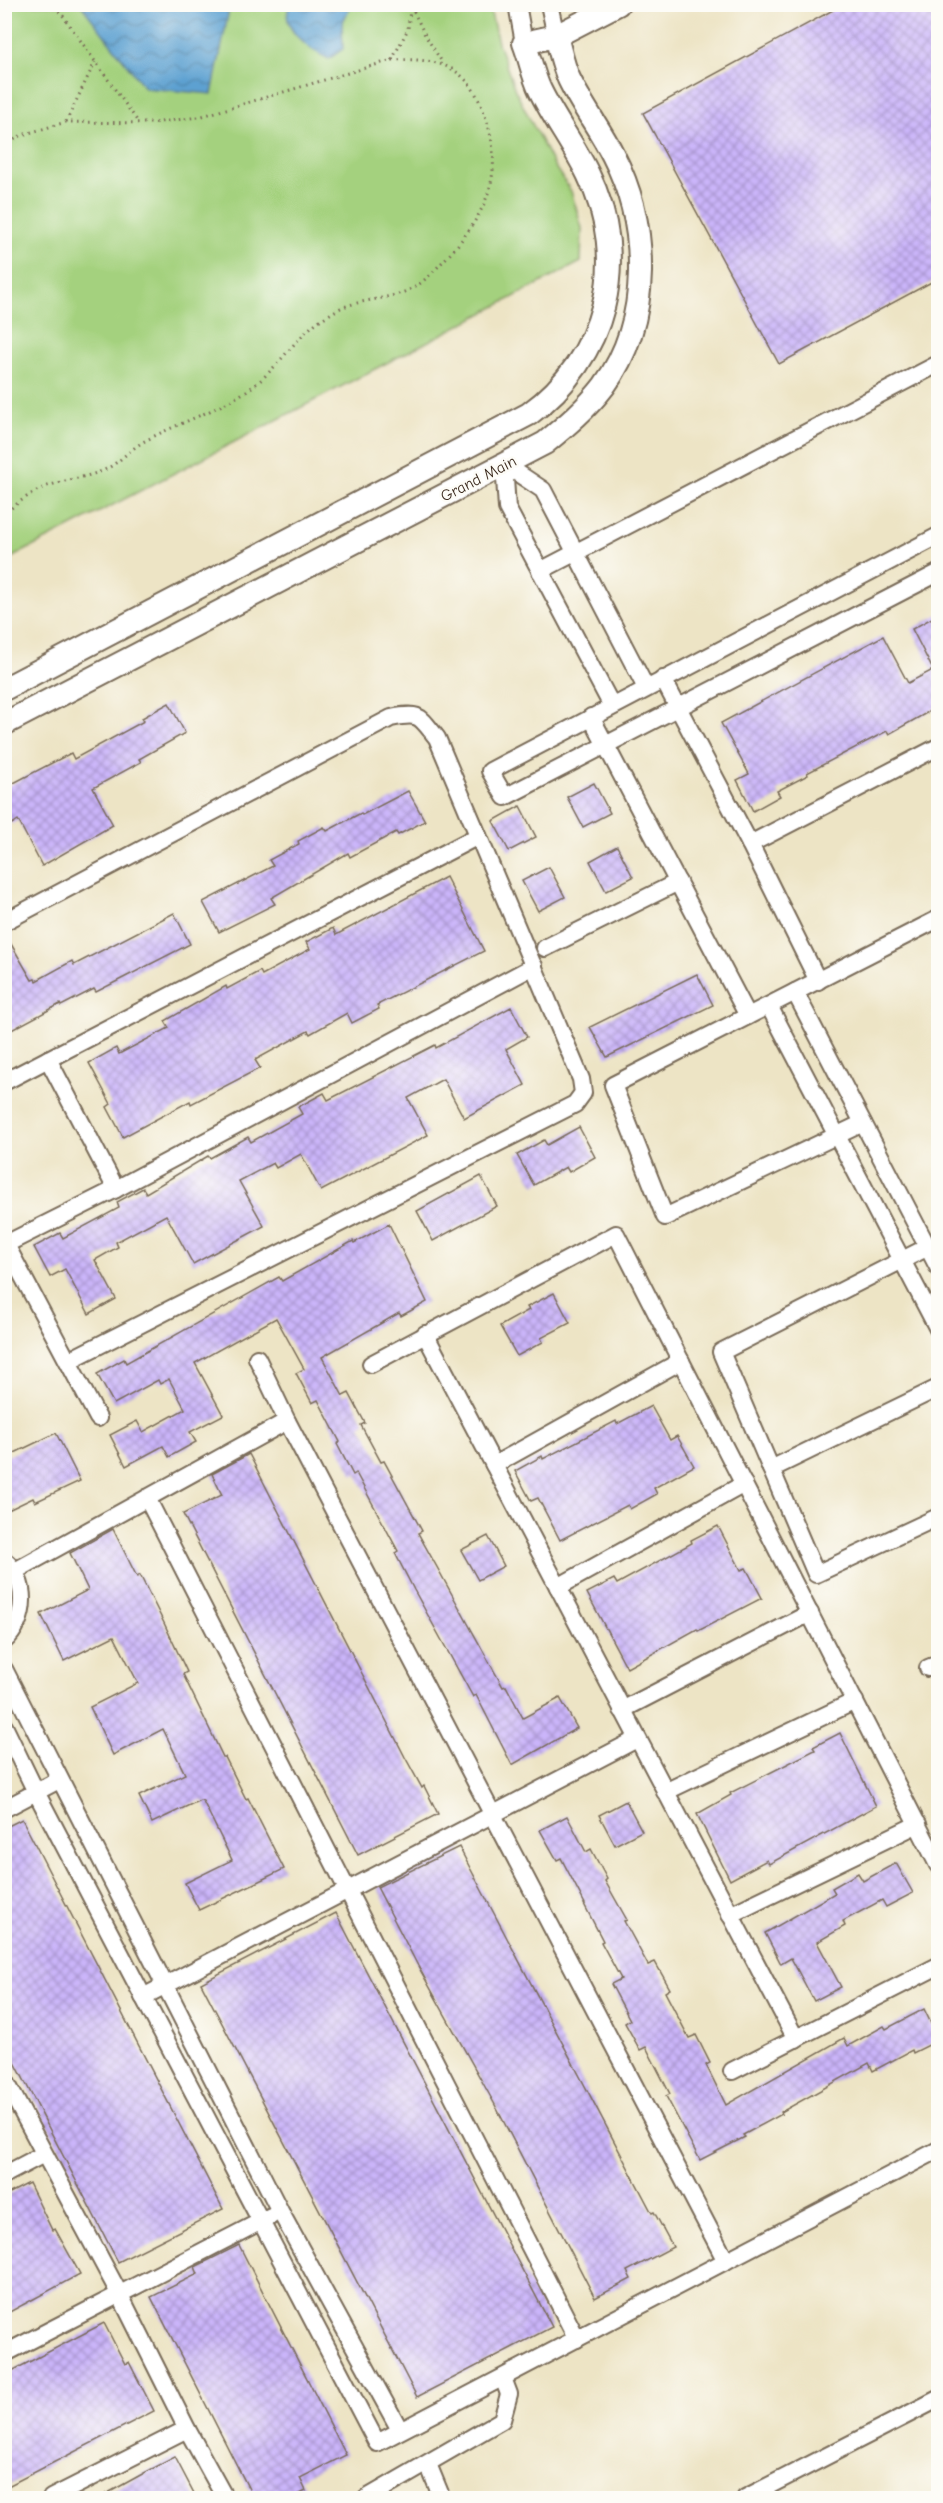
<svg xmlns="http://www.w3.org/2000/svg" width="943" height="2503" viewBox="0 0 943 2503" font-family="'Comic Neue',sans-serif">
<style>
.grass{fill:#a4d17e;stroke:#707e4e;stroke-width:1.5}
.water{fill:url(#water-waves);stroke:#4c6678;stroke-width:1.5}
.building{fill:url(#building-cross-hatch)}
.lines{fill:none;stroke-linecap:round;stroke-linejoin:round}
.street-casing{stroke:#796b58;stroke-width:20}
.secondary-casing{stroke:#796b58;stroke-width:26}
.path{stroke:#796b58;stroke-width:3;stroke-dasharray:1.5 4.5;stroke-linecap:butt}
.street{stroke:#fff;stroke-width:16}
.secondary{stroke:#fff;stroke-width:22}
.labels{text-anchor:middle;stroke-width:5;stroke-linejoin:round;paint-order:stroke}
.street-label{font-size:16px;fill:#3b2a1e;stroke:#fdfcf7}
</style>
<defs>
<pattern id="water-waves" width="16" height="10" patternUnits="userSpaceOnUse" patternTransform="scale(1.5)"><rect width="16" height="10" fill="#5da1d1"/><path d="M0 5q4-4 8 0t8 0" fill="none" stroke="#4e83a9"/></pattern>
<pattern id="building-cross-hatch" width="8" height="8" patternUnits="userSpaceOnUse" patternTransform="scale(1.5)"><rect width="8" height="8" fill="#cbb5fa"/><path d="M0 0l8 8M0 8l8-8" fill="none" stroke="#a693ca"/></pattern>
</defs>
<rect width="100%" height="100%" fill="#fdfcf7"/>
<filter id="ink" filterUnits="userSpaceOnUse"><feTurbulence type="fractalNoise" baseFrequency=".0167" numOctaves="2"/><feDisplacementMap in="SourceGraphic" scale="12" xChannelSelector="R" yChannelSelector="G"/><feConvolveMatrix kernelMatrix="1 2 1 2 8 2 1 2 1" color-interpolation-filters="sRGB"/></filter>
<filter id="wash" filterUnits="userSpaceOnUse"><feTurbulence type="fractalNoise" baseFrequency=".008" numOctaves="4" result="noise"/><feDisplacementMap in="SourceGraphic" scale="24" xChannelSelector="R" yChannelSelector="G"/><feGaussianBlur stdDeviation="1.35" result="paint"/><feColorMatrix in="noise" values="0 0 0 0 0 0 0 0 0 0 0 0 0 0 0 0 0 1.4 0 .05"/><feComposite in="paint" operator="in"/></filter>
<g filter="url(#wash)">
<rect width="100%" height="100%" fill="#ede4c5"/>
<polygon class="grass" points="5,5 489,5 498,43 515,90 553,164 571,191 582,228 581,262 5,561"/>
<g class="water">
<polygon points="81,5 230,5 212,94 145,88"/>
<path d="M290 5H351L342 24 343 49 329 59C310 50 278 28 290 5Z"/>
</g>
<g id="blocks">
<g class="building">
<polygon points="844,4 939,4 939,278 779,364 643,113"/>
<polygon points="939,614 939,706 889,734 887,731 807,773 808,775 777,791 780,796 753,811 737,780 749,774 721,723 883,636 908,683 933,670 912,629"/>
<polygon points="169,703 185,733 139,759 141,762 93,788 113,825 42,866 18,820 12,824 4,810 4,788 71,753 74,759 144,721 142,718"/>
<polygon points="594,783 610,813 583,827 567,797"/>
<polygon points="408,791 425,821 398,835 396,832 350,857 348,853 271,898 275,904 219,932 203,902 273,866 269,860 299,844 298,841 324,827 327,831 361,813 362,815"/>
<polygon points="520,806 536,837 509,851 493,821"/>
<polygon points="617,846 633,877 606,891 590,861"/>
<polygon points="549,867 565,897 538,911 522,881"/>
<polygon points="446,877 484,951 377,1005 379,1009 352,1023 347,1013 310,1034 308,1031 255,1060 260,1068 191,1104 190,1101 123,1137 107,1107 111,1104 89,1063 116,1048 119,1054 169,1028 165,1021 226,986 227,989 260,971 262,975 310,949 306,942 333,928 336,935"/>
<polygon points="174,913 190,944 96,992 94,989 61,1006 60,1004 4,1034 4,932 32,980 35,979 36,981 72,961 74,965"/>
<polygon points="697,974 713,1005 607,1057 590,1027"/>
<polygon points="511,1007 527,1037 506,1049 525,1085 464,1118 443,1079 408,1098 428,1135 321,1191 301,1154 276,1168 273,1163 239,1181 264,1226 193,1264 166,1215 116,1242 118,1247 95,1260 116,1299 89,1314 65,1269 50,1277 34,1247 60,1233 63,1238 119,1208 117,1202 143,1188 146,1193 208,1156 210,1158 248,1137 251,1142 302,1114 298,1107 324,1093 328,1100 435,1045 436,1048"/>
<polygon points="579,1127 595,1157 569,1172 566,1167 534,1185 517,1155 544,1140 547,1145"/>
<polygon points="481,1176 497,1206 433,1241 417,1211"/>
<polygon points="389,1224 427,1302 401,1316 399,1313 322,1357 343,1396 349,1393 365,1423 361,1425 381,1462 384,1461 422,1531 418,1533 438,1569 503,1687 506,1686 523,1718 560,1698 577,1728 512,1765 476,1695 473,1697 414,1590 395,1553 398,1551 356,1473 353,1475 337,1444 340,1442 318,1400 312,1403 296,1373 304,1369 276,1318 195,1363 223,1415 190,1432 196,1442 169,1457 163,1446 126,1466 110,1435 137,1421 143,1432 185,1409 169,1379 160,1384 158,1380 114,1404 97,1374 124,1359 126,1363 279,1277 282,1281 353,1241 354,1243"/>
<polygon points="554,1293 570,1323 541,1338 543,1342 517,1356 500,1326 529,1310 527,1307"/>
<polygon points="651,1406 670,1440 677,1436 694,1466 654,1488 657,1494 630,1509 628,1505 560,1540 538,1498 531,1501 515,1471 542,1456 543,1459 616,1421 617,1424"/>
<polygon points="56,1433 80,1481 35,1502 33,1498 4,1512 4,1458"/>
<polygon points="249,1454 405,1757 422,1788 424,1786 438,1814 358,1855 183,1514 222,1495 212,1474"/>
<polygon points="718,1526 741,1570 746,1568 762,1598 698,1631 697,1629 627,1668 587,1593 614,1579 617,1584 692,1543 691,1540"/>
<polygon points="113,1529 137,1577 140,1575 164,1623 187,1672 183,1674 223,1757 225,1757 246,1799 248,1798 284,1869 199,1910 185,1883 232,1860 203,1801 200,1800 152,1823 139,1796 185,1774 163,1729 113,1755 90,1707 138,1683 114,1636 64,1661 41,1614 88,1590 70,1553"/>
<polygon points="488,1536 504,1566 478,1580 461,1550"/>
<polygon points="840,1733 876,1806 769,1864 767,1860 730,1880 697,1814 731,1795 730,1793 815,1750 813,1747"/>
<polygon points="626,1801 642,1831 615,1845 599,1815"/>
<polygon points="567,1816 586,1852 591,1849 607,1879 605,1881 627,1920 624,1921 648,1965 655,1962 670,1989 665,1992 689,2038 696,2035 710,2063 706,2065 726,2105 844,2038 848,2046 884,2026 886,2029 924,2009 939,2040 913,2053 912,2050 873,2071 869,2063 781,2112 782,2114 743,2135 745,2137 700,2160 666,2096 670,2094 646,2047 640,2050 625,2023 630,2020 611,1984 621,1979 601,1942 603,1941 584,1904 585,1904 561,1858 557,1860 540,1830"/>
<polygon points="22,1819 223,2209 118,2262 4,2041 4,1828"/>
<polygon points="459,1847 652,2213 654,2212 673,2247 627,2271 631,2279 595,2298 494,2103 418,1966 377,1887"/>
<polygon points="896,1863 913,1893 886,1907 882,1900 843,1921 845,1926 817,1942 841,1987 814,2001 791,1958 781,1964 765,1933 835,1893 832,1888 858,1873 863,1881"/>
<polygon points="336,1913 552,2327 417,2397 201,1983"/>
<polygon points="29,2183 52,2230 55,2229 80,2274 4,2315 4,2196"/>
<polygon points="239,2245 346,2455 300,2478 306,2491 290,2499 254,2499 151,2297 198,2274 195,2267"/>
<polygon points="104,2323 125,2364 129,2362 154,2411 4,2488 4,2375"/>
<polygon points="175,2457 197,2499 97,2499 146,2472"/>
</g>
</g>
</g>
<g filter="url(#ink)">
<use href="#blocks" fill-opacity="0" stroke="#796b58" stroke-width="1.5"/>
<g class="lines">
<g class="street-casing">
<g id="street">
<polyline points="517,4 524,43"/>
<polyline points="549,4 556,36"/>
<polyline points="504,464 543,490 646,688"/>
<polyline points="504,464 507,508 612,706"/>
<polyline points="938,536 490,771 505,797 938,573"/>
<polyline points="540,571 938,364"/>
<polyline points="663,679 750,844 818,981"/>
<polyline points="591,717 748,1016"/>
<polyline points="750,844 938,747"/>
<path d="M4 922 391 718C421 712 419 716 437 738L581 1079 583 1093 575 1104 68 1361"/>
<polyline points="545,948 678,882"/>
<polyline points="795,992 938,1267"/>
<polyline points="769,1006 938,1329"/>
<polyline points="48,1059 116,1189"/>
<polyline points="4,1082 478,836"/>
<polyline points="863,1123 665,1217 613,1085 938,919"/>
<polyline points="4,1241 98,1418"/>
<polyline points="6,1244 116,1189 534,966"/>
<polyline points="928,1247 721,1352 816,1574 938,1517"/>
<polyline points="425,1334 796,2039"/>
<polyline points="257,1358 287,1421 726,2261"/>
<polyline points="371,1364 616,1234 938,1865"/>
<polyline points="494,1465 681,1361"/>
<polyline points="771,1469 938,1388"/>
<polyline points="147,1498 577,2339"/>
<path d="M4 1560C29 1580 27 1621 4 1641"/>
<polyline points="15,1571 287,1421"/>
<polyline points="558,1587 744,1484"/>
<polyline points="928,1668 938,1664"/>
<polyline points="4,1669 280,2211 400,2430"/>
<polyline points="622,1710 810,1613"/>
<polyline points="4,1726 36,1792 377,2443 938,2150"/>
<polyline points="665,1792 855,1701"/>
<polyline points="4,1809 59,1780"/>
<polyline points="730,1915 918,1824"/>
<polyline points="143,1997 637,1739"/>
<polyline points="732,2071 938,1966"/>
<polyline points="4,2078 120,2295 187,2429 225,2498"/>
<polyline points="4,2175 44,2154"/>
<polyline points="4,2354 271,2216"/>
<polyline points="428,2464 442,2498"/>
<polyline points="51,2498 187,2429"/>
<polyline points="367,2498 502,2420 509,2394 503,2378"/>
<polyline points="745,2498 938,2399"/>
</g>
</g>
<g class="secondary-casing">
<g id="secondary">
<path d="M4 689 529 414C606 358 631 261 588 174 574 145 554 119 540 90 533 76 530 58 524 43L556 36 618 4"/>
<path d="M4 724 545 443C567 425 587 408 604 386 652 320 649 225 613 155 600 129 582 106 569 79 563 66 560 50 556 36"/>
</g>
</g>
<g class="path">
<polyline points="49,4 61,13 138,122"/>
<polyline points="411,6 425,35 442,62"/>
<polyline points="392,60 408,29 410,9"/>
<polyline points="66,122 95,62"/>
<path d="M4 146 22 135 66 122 152 123 199 117 392 60C433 58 464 63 481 105 506 166 492 206 450 254 438 266 425 283 409 290 388 300 353 300 335 311 329 315 322 318 316 323 293 341 277 369 252 387 221 410 177 423 143 442 129 450 117 465 102 471 87 477 70 479 54 484 35 489 19 502 4 514"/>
</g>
<use href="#street" class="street"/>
<use href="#secondary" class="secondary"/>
</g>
</g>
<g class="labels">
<g class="street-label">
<text transform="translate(478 478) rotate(-27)" y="6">Grand Main</text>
</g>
</g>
<rect width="943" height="2503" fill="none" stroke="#fdfcf7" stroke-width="24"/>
</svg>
